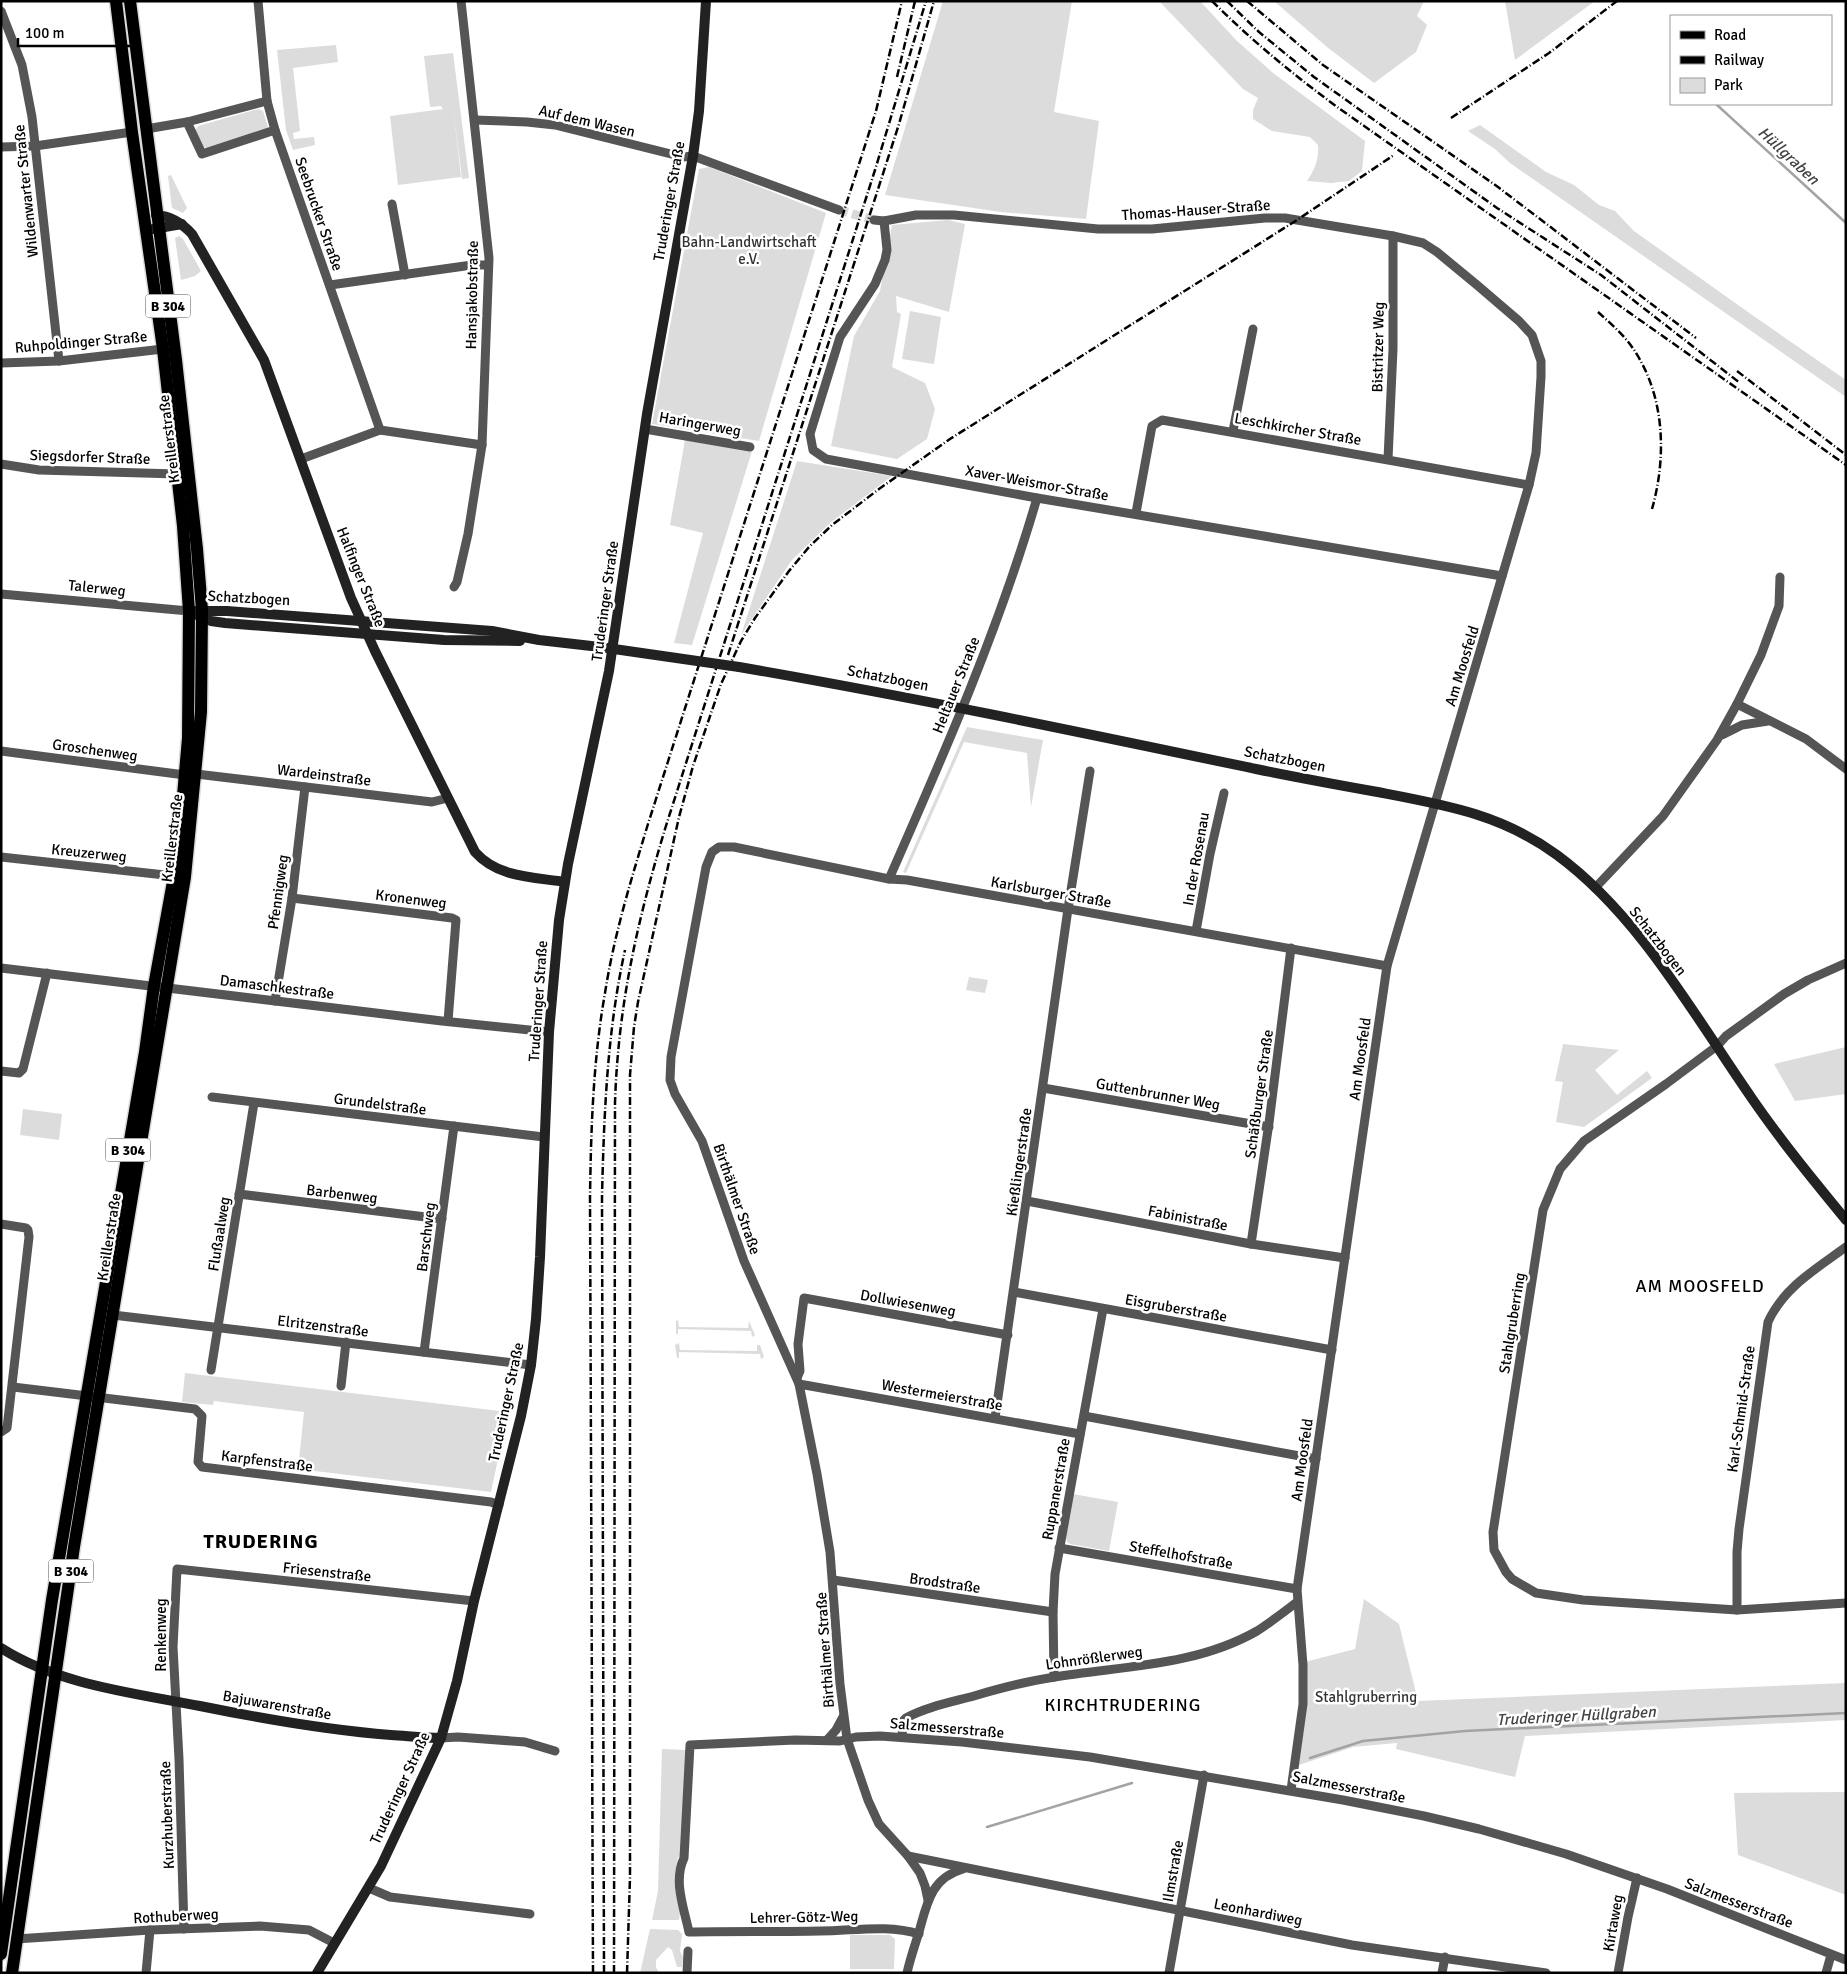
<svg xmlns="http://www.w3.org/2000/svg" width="1847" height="1974" viewBox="0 0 1847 1974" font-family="Signika,sans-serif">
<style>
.green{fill:#dcdcdc}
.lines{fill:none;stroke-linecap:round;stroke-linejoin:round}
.stream{stroke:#a3a3a3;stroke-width:2.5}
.street-tunnel{stroke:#d9d9d9;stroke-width:9;stroke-dasharray:9 4.5;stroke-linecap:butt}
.primary-casing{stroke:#dbdbdb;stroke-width:15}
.street{stroke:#555;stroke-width:9}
.secondary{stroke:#222;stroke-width:10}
.primary{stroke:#000;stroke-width:12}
.rail{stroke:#000;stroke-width:2.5;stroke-dasharray:8 2.5 1 2.5;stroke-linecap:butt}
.secondary-bridge{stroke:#222;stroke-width:10}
.labels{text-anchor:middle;stroke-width:5;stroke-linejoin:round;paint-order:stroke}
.shield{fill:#fff;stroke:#4c4c4c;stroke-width:1}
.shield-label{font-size:14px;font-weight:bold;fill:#000}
.street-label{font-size:15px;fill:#000;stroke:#fff}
.park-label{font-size:15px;fill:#333;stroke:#fff}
.water-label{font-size:16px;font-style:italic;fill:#444;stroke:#fff}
.quarter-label{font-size:18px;letter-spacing:1px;fill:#000;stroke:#fff}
.district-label{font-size:20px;font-weight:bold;letter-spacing:1px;fill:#000;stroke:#fff}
</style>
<rect width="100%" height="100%" fill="#fff"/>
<g class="green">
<polygon points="943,1 1072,1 1054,112 1099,121 1086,219 1001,212 885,195"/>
<path d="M1159 1H1200L1236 40 1273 73 1365 141 1362 171 1349 181 1331 183 1307 181C1315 169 1319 159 1318 145L1310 137 1272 131 1253 119V110L1258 98 1243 89Z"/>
<polygon points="1274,1 1424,1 1417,16 1427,25 1416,52 1374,83 1327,47"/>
<polygon points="1505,1 1595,1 1515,60"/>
<polygon points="336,45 338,62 293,68 300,131 293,133 294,139 314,137 315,145 293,150 286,130 277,50"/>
<polygon points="453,53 469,178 462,179 453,107 461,177 398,185 390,116 443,109 441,106 430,107 424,56"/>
<polygon points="258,109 263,111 268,127 267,130 208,148 201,147 194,132 198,126"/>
<polygon points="1480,125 1546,172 1574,185 1599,205 1615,211 1634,231 1755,317 1846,380 1846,397 1510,163 1495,149 1468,131"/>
<polygon points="709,167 826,213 759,441 652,424 699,169"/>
<polygon points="171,175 187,208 183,213 172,208 168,176"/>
<polygon points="948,220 965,224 949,312 896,296 897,312 901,314 892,367 925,383 935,409 927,439 897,459 831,446 854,336 880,291 892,225"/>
<polygon points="179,236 183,239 201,271 195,276 181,280 175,238"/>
<polygon points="910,311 941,317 934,364 902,359"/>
<polygon points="685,440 752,451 692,645 674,643 703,533 670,525"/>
<polygon points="797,461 892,476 830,523 792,560 741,635"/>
<polygon points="967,727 1043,740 1031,807 1027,753 964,742 906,873 903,872"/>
<polygon points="969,977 988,980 985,993 966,990"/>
<polygon points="1563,1044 1619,1050 1595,1070 1617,1095 1647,1071 1652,1078 1584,1127 1556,1122 1563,1082 1555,1081"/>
<polygon points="1846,1047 1846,1094 1795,1101 1774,1064"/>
<polygon points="23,1109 62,1114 59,1140 20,1135"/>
<polygon points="678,1320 679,1327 748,1328 749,1321 755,1335 752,1337 751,1331 678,1329 678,1335 676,1333 676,1321"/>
<polygon points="679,1343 680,1350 757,1351 757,1345 760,1345 764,1357 761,1359 760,1354 679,1352 679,1358 677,1358 675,1345"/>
<polygon points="185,1373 508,1412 491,1492 298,1469 304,1412 214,1401 213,1405 182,1402"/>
<polygon points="1073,1494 1118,1502 1109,1551 1070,1544 1067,1542 1066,1536"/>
<polygon points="1364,1599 1399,1624 1418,1701 1846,1683 1846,1720 1525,1736 1515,1777 1396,1749 1397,1743 1353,1747 1299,1765 1307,1701 1305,1662 1355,1649"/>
<polygon points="662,1749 686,1750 681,1857 678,1857 675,1875 681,1906 679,1920 652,1920 658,1891"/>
<polygon points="1846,1792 1846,1895 1738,1855 1734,1793"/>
<polygon points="650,1929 678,1930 682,1934 680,1951 683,1957 682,1967 677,1967 672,1950 668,1947 656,1960 656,1967 659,1973 640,1973"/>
<polygon points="890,1935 895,1939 894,1969 850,1969 850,1935"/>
</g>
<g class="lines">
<g class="stream">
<polyline points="1716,104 1846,223"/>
<polyline points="1310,1758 1363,1741 1465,1731 1846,1713"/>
<polyline points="987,1827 1132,1783"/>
</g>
<polyline class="street-tunnel" points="839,210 874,220"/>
<g class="primary-casing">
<g id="primary">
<polyline points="1,1954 52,1600 145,1052 154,986 174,876 181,819 188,738 189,611 183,526 163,349 132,132 116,1"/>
<polyline points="12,1973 74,1547 185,877 201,712 202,610 197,549 176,360 130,1"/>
</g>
</g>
<g class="street">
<polyline points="258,1 267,101 275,130 380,430"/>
<polyline points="1,11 22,65 32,117 59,361"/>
<polyline points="475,120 527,122 555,125 683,157 693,156 839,210"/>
<polyline points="187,122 202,154 275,130"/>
<polyline points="146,129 187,122 267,101"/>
<polyline points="1,147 35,146 132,132"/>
<polyline points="392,204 405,275"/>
<polyline points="874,220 884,221 916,215 954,215 1098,229 1152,229 1265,218 1285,218 1393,236 1423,243 1437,252 1477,285 1519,321 1532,335 1541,361 1541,377 1536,453 1529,485 1387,966 1297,1589 1303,1665 1303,1704 1291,1790"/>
<polyline points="884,221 887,250 885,260 875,284 840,337 810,434 813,450 826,459 1037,498 1502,576"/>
<polyline points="330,285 472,265 488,265"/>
<polyline points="1,363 59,361 163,349"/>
<polyline points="645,429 750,447"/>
<polyline points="1233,431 1253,329"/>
<polyline points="301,459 380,430 482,445"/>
<polyline points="1388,459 1393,349 1393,236"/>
<polyline points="1,464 39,470 177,474"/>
<polyline points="1136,513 1152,426 1162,420 1529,485"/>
<polyline points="454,587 457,582 468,534 482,445 489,258 461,1"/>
<polyline points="1,594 189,611"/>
<polyline points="1737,704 1806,739 1846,769"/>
<polyline points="1722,735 1742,725 1768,721"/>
<polyline points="1,751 185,775"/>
<polyline points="196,774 432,802 448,798"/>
<polyline points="1,857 174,876"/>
<path d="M889 879C944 754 999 629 1037 498"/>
<polyline points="1595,888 1663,816 1717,740 1737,704 1761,655 1779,606 1780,577"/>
<polyline points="292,898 452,918 456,920 448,1021"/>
<polyline points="1196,931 1210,854 1224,793"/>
<polyline points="1846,963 1808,980 1784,994 1726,1036 1717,1046 1666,1084 1584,1141 1560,1169 1543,1210 1493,1532 1494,1550 1506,1572 1512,1579 1536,1593 1583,1600 1737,1610 1846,1603"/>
<polyline points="1,968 442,1021 549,1032"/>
<polyline points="275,1001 292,898 305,787"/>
<polyline points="1,1071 19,1073 23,1069 47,973"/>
<polyline points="1043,1088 1269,1127"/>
<polyline points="212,1097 544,1137"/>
<polyline points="239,1194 442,1219"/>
<polyline points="1027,1201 1251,1244 1345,1258"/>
<polyline points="1,1224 26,1228 28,1230 29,1237 7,1428 1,1432"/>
<polyline points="1251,1244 1269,1123 1291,948"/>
<polyline points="1014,1292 1332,1350"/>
<polyline points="113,1315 531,1365"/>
<polyline points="424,1352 454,1126"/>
<polyline points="211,1370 254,1103"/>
<polyline points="797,1378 800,1371 798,1344 804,1298 1008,1335"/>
<polyline points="799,1384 1080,1434"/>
<polyline points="341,1386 346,1342"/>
<polyline points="13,1387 195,1409 202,1416 198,1462 202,1467 491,1502 499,1505"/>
<polyline points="1084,1416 1316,1459"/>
<polyline points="995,1418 1068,909 1090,771"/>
<polyline points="1059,1548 1297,1589"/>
<polyline points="833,1580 1053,1612"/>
<path d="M1737 1610V1552L1739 1529 1768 1322C1784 1287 1816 1269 1846 1247"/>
<polyline points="1054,1677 1053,1612 1055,1574 1103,1309"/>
<path d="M902 1737 903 1721 906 1718C926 1707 952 1702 974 1696 1001 1688 1028 1681 1055 1677 1123 1666 1196 1666 1257 1631 1271 1622 1284 1612 1297 1602"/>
<polyline points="441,1738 458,1737 525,1742 555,1751"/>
<polyline points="827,1740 836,1730 843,1717"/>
<polyline points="908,1856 1352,1945 1546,1973"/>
<polyline points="369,1888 390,1897 530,1914"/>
<polyline points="928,1900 925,1886 920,1873 908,1856 879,1824 868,1800 847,1739 840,1684 830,1552 817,1474 799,1384 744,1261 702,1141 675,1094 670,1080 671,1057 706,867 712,852 719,847 734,847 889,879 907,880 1387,966"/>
<polyline points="184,1929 179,1759 173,1647 177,1569 474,1601"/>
<path d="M919 1934C887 1924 853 1931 820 1931 776 1932 733 1931 689 1932 684 1908 673 1881 684 1858L690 1745 795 1740 840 1741 856 1737 880 1736 962 1742 1090 1757 1343 1800 1424 1816 1479 1829 1566 1854 1667 1889 1846 1960"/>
<polyline points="16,1939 150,1930 260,1926 309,1930 334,1943"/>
<polyline points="146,1973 150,1930"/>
<polyline points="687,1973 688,1951"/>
<path d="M907 1973C910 1959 915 1945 919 1932 927 1903 931 1878 963 1869"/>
<polyline points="1169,1973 1204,1775"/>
<polyline points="1442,1973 1445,1957"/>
<polyline points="1618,1973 1628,1917 1637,1878"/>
<polyline points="1826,1973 1831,1955"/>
</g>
<g class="secondary">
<path d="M156 215C171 216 182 223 192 234L264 360 351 598 375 651 475 852C498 878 533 877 565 882"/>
<polyline points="153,229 182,224"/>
<polyline points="195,611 227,611 492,631 539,640 600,647"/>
<polyline points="197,615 211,621 225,623 444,640 520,641"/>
<path d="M739 667C913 697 1084 733 1256 769 1295 777 1333 784 1372 791 1440 804 1500 813 1557 855 1640 916 1695 1017 1753 1100 1782 1142 1814 1181 1846 1220"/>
<path d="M1 1648C59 1685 134 1693 200 1706 264 1719 327 1730 391 1735 408 1736 424 1738 441 1738"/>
<polyline points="317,1973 381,1866 441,1738 457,1681 474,1601 521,1416 531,1365 536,1319 540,1257 549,1032 559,920 568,864 609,671 647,414 693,156 699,111 706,1"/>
</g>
<use href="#primary" class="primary"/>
<g class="rail">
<path d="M1212 1C1252 41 1295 76 1340 109L1846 465"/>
<polyline points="1227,1 1259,32 1314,77 1497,208 1601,275 1740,383"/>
<polyline points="1247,1 1323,65 1498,187 1696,338"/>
<polyline points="897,77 915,1"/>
<polyline points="1451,118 1549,53 1617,1"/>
<path d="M1598 312C1610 323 1623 334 1632 347 1665 394 1667 456 1652 509"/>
<polyline points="1737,371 1846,455"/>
<polyline points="728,655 899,124 934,1"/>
<path d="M593 1973 590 1197C591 1129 593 1061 605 993 614 935 631 880 648 824L876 111 902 1"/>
<path d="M604 1973 602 1197C604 1114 607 1032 625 950"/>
<path d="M614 1973 615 1103C618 1006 637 922 665 829L875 170 926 1"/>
<polyline points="627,1973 630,1877 630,1075 634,1027 638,1002 679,817 693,766 721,684 741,641 755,618 789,571 809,547 832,525 879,489 950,439 1297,220 1394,155"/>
</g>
<polyline class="secondary-bridge" points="600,647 739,667"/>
</g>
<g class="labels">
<g class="shield">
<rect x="145.5" y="294.5" width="45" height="23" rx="4"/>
<rect x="105.5" y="1138.5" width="45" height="23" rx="4"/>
<rect x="48.5" y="1559.5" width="45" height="23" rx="4"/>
</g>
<g class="shield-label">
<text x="168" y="311">B 304</text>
<text x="128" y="1155">B 304</text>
<text x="71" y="1576">B 304</text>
</g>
<g class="street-label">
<text transform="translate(587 121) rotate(13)" y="5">Auf dem Wasen</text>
<text transform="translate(26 191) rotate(-96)" y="5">Wildenwarter Straße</text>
<text transform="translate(669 201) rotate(-80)" y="5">Truderinger Straße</text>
<text transform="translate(1196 210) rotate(-4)" y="5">Thomas-Hauser-Straße</text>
<text transform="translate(319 214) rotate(71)" y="5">Seebrucker Straße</text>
<text transform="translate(472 295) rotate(-89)" y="5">Hansjakobstraße</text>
<text transform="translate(81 342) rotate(-5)" y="5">Ruhpoldinger Straße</text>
<text transform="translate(1378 347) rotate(-89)" y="5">Bistritzer Weg</text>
<text transform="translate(700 424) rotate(10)" y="5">Haringerweg</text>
<text transform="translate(1298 429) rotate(10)" y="5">Leschkircher Straße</text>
<text transform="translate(169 439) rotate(-97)" y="5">Kreillerstraße</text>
<text transform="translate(90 457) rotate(2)" y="5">Siegsdorfer Straße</text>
<text transform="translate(1037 483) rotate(10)" y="5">Xaver-Weismor-Straße</text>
<text transform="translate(361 577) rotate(68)" y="5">Halfinger Straße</text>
<text transform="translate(97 588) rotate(6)" y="5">Talerweg</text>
<text transform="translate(249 598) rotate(3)" y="5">Schatzbogen</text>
<text transform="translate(605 601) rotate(-82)" y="5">Truderinger Straße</text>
<text transform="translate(1462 666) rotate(-73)" y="5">Am Moosfeld</text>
<text transform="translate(888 678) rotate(11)" y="5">Schatzbogen</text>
<text transform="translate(956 685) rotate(-68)" y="5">Heltauer Straße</text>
<text transform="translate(95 750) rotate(8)" y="5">Groschenweg</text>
<text transform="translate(1285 759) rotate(11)" y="5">Schatzbogen</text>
<text transform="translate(324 775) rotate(7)" y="5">Wardeinstraße</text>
<text transform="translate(172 838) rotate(-83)" y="5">Kreillerstraße</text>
<text transform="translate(89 853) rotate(6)" y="5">Kreuzerweg</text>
<text transform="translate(1196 859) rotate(-80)" y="5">In der Rosenau</text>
<text transform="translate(278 892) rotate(-82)" y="5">Pfennigweg</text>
<text transform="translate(1051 892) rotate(10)" y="5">Karlsburger Straße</text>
<text transform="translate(411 899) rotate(7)" y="5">Kronenweg</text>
<text transform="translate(1658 941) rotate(52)" y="5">Schatzbogen</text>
<text transform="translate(277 987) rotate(7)" y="5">Damaschkestraße</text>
<text transform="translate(538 1001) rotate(-86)" y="5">Truderinger Straße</text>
<text transform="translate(1360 1059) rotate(-82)" y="5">Am Moosfeld</text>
<text transform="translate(1158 1094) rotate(10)" y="5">Guttenbrunner Weg</text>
<text transform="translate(1259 1094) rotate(-82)" y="5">Schäßburger Straße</text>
<text transform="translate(380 1104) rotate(7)" y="5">Grundelstraße</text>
<text transform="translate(1019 1162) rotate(-82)" y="5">Kießlingerstraße</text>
<text transform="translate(342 1194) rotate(7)" y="5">Barbenweg</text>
<text transform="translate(737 1199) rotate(71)" y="5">Birthälmer Straße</text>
<text transform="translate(1188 1218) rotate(11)" y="5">Fabinistraße</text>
<text transform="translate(219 1234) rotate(-81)" y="5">Flußaalweg</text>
<text transform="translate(109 1237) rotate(-81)" y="5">Kreillerstraße</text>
<text transform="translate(426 1237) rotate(-83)" y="5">Barschweg</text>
<text transform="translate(908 1303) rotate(10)" y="5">Dollwiesenweg</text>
<text transform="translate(1176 1308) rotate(10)" y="5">Eisgruberstraße</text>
<text transform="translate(1512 1323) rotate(-81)" y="5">Stahlgruberring</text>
<text transform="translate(323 1326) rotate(7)" y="5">Elritzenstraße</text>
<text transform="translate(942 1395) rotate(10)" y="5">Westermeierstraße</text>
<text transform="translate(506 1402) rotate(-78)" y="5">Truderinger Straße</text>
<text transform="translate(1741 1409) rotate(-82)" y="5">Karl-Schmid-Straße</text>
<text transform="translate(1302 1460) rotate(-82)" y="5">Am Moosfeld</text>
<text transform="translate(267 1461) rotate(7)" y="5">Karpfenstraße</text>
<text transform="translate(1056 1489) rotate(-80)" y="5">Ruppanerstraße</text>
<text transform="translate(1181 1555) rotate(10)" y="5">Steffelhofstraße</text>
<text transform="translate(327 1572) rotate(6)" y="5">Friesenstraße</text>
<text transform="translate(945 1583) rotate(8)" y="5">Brodstraße</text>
<text transform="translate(161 1635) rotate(-90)" y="5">Renkenweg</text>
<text transform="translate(825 1650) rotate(-94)" y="5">Birthälmer Straße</text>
<text transform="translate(1094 1658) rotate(-8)" y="5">Lohnrößlerweg</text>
<text transform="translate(277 1705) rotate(10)" y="5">Bajuwarenstraße</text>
<text transform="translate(947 1728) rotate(5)" y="5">Salzmesserstraße</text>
<text transform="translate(1349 1787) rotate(11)" y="5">Salzmesserstraße</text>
<text transform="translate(400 1788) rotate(-65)" y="5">Truderinger Straße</text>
<text transform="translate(167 1815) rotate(-92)" y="5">Kurzhuberstraße</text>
<text transform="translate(1173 1871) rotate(-80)" y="5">Ilmstraße</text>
<text transform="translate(1739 1903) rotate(21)" y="5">Salzmesserstraße</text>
<text transform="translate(1258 1912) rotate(11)" y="5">Leonhardiweg</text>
<text transform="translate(176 1916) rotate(-3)" y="5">Rothuberweg</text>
<text transform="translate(804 1917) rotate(-1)" y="5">Lehrer-Götz-Weg</text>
<text transform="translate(1613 1923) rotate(-80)" y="5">Kirtaweg</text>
</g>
<g class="park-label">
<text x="749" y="247">Bahn-Landwirtschaft<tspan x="749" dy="17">e.V.</tspan></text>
<text x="1366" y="1702">Stahlgruberring</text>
</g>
<g class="water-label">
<text transform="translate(1789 155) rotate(43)" y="6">Hüllgraben</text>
<text transform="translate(1576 1715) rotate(-3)" y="6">Truderinger Hüllgraben</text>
</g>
<g class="quarter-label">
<text x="1700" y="1292">AM MOOSFELD</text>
<text x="1123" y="1711">KIRCHTRUDERING</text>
</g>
<g class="district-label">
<text x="261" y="1548">TRUDERING</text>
</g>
</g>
<rect width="1847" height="1974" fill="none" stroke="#000000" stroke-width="5"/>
<rect x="1670" y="15" width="162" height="90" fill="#ffffff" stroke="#999999"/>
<rect x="1680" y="31" width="25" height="8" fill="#000000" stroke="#999999"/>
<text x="1714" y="40" font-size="15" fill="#000000">Road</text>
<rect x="1680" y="56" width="25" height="8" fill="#000000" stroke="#999999"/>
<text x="1714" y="65" font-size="15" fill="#000000">Railway</text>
<rect x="1680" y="78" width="25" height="15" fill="#dcdcdc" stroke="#999999"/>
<text x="1714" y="90" font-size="15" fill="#000000">Park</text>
<path d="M18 38v8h121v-8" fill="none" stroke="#000000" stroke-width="2.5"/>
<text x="25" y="38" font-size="15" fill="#000000" stroke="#ffffff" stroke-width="4" paint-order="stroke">100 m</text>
</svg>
